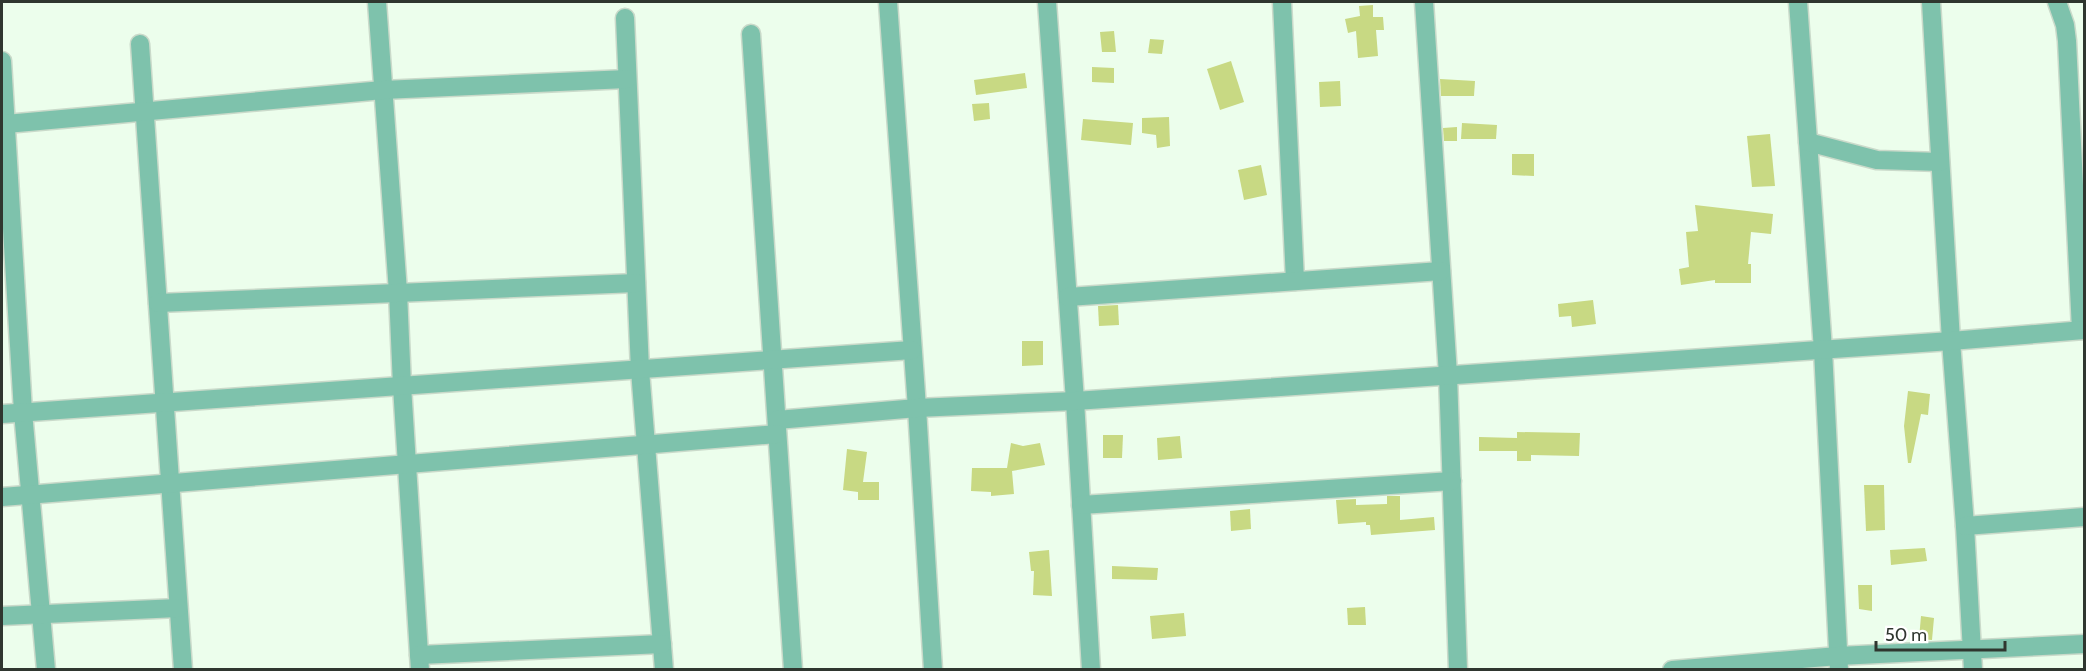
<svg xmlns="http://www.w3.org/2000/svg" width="2086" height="671" viewBox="0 0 2086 671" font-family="Cabin,sans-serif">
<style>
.building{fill:#c8d983}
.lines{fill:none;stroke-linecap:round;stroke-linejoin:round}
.minor-casing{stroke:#cadaca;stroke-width:21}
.minor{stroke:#7ec2ac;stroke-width:18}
</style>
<rect width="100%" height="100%" fill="#ecfeec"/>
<g class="building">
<polygon points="1373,5 1373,17 1383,17 1384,30 1376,30 1378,56 1358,58 1356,31 1348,33 1345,19 1360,16 1359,6"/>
<polygon points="1114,31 1116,52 1102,52 1100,32"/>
<polygon points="1150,39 1164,40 1162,54 1148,53"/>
<polygon points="1231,61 1244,102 1220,110 1207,69"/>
<polygon points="1092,67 1114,68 1114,83 1092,82"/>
<polygon points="1025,73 1027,88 976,95 974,80"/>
<polygon points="1440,79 1475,81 1474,96 1441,96"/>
<polygon points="1340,81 1341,106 1320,107 1319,82"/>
<polygon points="989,103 990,119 974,121 972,104"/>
<polygon points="1169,117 1170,146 1157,148 1156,135 1142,133 1142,118"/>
<polygon points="1083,119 1133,123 1131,145 1081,140"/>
<polygon points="1462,123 1497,125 1496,139 1461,139"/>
<polygon points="1457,127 1457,141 1444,141 1443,128"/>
<polygon points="1770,134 1775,186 1752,187 1747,136"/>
<polygon points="1512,154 1534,154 1534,176 1512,175"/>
<polygon points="1261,165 1267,195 1244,200 1238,170"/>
<polygon points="1695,205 1773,214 1771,234 1751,232 1748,264 1751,264 1751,283 1715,283 1715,280 1681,285 1679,269 1689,267 1686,232 1698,231"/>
<polygon points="1593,300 1596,324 1572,327 1571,316 1559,317 1558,304"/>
<polygon points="1118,305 1119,325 1099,326 1098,306"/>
<polygon points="1022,341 1043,341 1043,365 1022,366"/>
<polygon points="1908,391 1930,394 1928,415 1921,414 1911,463 1908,463 1904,426"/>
<polygon points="1517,432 1580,433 1579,456 1531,455 1531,461 1517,461 1517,451 1479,451 1479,437 1517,438"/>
<polygon points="1103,435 1123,435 1122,458 1103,458"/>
<polygon points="1180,436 1182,458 1158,460 1157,438"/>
<polygon points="1011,443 1023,446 1040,443 1045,465 1012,471 1014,494 991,496 991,492 971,491 972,468 1007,468"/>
<polygon points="847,449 867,452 863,482 879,482 879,500 858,500 858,492 843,490"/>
<polygon points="1864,485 1884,485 1885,530 1866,531"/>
<polygon points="1387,496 1400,496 1400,520 1434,517 1435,530 1371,535 1370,525 1366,525 1366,522 1338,524 1336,500 1356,499 1356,505 1387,504"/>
<polygon points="1250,509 1251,529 1231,531 1230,511"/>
<polygon points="1925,548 1927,561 1891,565 1890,550"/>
<polygon points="1049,550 1052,596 1033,595 1034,571 1031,571 1029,552"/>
<polygon points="1112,566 1158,568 1157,580 1112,579"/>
<polygon points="1858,585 1872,585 1872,611 1859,609"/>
<polygon points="1365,607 1366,625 1348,625 1347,608"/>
<polygon points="1184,613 1186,636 1152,639 1150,616"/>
<polygon points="1921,616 1934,618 1932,640 1919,639"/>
</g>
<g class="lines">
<g class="minor-casing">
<g id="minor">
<polyline points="377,2 398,292 402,386 420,670"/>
<polyline points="888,2 917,408 933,670"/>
<polyline points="1047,2 1075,401 1091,670"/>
<polyline points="1282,2 1295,281"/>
<polyline points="1424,2 1448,375 1458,670"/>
<polyline points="1798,2 1823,350 1839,670"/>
<polyline points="1931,2 1951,341 1965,526 1973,670"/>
<polyline points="2057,2 2065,25 2067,41 2081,330"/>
<polyline points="625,18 640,370 664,670"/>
<polyline points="751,34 793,670"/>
<polyline points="140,44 183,670"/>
<polyline points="2,61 23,412 46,670"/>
<polyline points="6,124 383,90 627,79"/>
<polyline points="1808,142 1877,160 1940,162"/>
<polyline points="1068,297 1441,271"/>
<polyline points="158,303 636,283"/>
<polyline points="2,414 912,350"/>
<polyline points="777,420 917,408 1075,401 1951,341 2084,330"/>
<polyline points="2,497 777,434"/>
<polyline points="1081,505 1452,481"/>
<polyline points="1965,526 2084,517"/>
<polyline points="2,616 178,608"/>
<polyline points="419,655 662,644"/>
<polyline points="1672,670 1838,656 2084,644"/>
</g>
</g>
<use href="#minor" class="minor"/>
</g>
<rect width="2086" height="671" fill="none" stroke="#2f362f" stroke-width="6"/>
<path d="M1876 641v9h129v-9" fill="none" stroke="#2f362f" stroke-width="3"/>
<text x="1885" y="641" font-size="18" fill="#2f362f" stroke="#ffffff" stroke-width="4.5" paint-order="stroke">50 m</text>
</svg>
